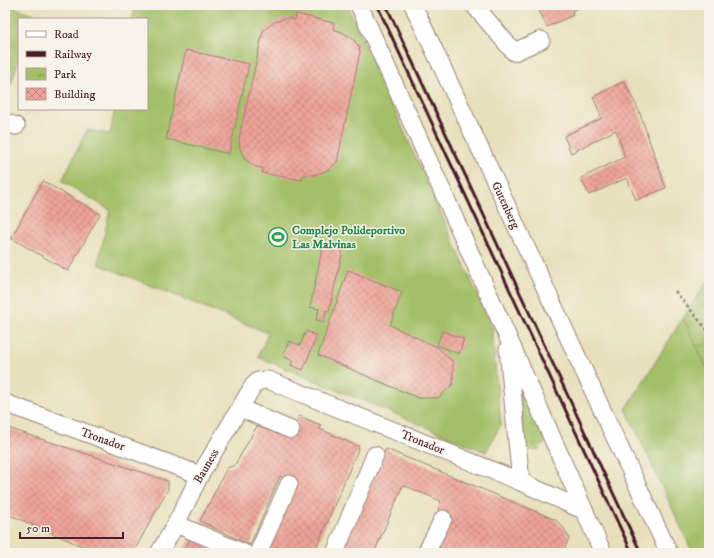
<svg xmlns="http://www.w3.org/2000/svg" width="714" height="558" viewBox="0 0 714 558" font-family="'IM FELL DW Pica',serif">
<style>
.green{fill:#a3c067;stroke:#767049}
.park{fill:url(#park-tufts);stroke:#767049}
.building{fill:url(#building-cross-hatch)}
.lines{fill:none;stroke-linecap:round;stroke-linejoin:round}
.minor-casing{stroke:#998074;stroke-width:19}
.path{stroke:#998074;stroke-width:2.5;stroke-dasharray:3 3;stroke-linecap:butt}
.minor{stroke:#fff;stroke-width:17}
.rail{stroke:#4a1f2b;stroke-width:3}
.labels{text-anchor:middle;stroke-width:3;stroke-linejoin:round;paint-order:stroke}
.street-label{font-size:12px;fill:#4a1f2b;stroke:#f7f3e8}
.leisure-label{font-size:12px;font-weight:bold;fill:#27864d;stroke:#f7f3e8;text-anchor:start}
</style>
<defs>
<pattern id="park-tufts" width="24" height="20" patternUnits="userSpaceOnUse"><rect width="24" height="20" fill="#a3c067"/><path d="M3 7l-1-3M5 7V3M7 7l1-3M15 17l-1-3M17 17v-4M19 17l1-3" fill="none" stroke="#879b55"/></pattern>
<pattern id="building-cross-hatch" width="8" height="8" patternUnits="userSpaceOnUse"><rect width="8" height="8" fill="#efa49a"/><path d="M0 0l8 8M0 8l8-8" fill="none" stroke="#c4857e"/></pattern>
</defs>
<rect width="100%" height="100%" fill="#f7f3e8"/>
<filter id="ink" filterUnits="userSpaceOnUse"><feTurbulence type="fractalNoise" baseFrequency=".025" numOctaves="2"/><feDisplacementMap in="SourceGraphic" scale="8" xChannelSelector="R" yChannelSelector="G"/><feConvolveMatrix kernelMatrix="1 2 1 2 8 2 1 2 1" color-interpolation-filters="sRGB"/></filter>
<filter id="wash" filterUnits="userSpaceOnUse"><feTurbulence type="fractalNoise" baseFrequency=".012" numOctaves="4" result="noise"/><feDisplacementMap in="SourceGraphic" scale="16" xChannelSelector="R" yChannelSelector="G"/><feGaussianBlur stdDeviation="0.9" result="paint"/><feColorMatrix in="noise" values="0 0 0 0 0 0 0 0 0 0 0 0 0 0 0 0 0 1.4 0 .05"/><feComposite in="paint" operator="in"/></filter>
<g filter="url(#wash)">
<rect width="100%" height="100%" fill="#e8e0bc"/>
<g class="green">
<polygon points="5,5 34,14 32,19 19,19 19,59 11,84 5,82"/>
<polygon points="135,5 347,5 493,329 492,336 501,424 486,452 258,357 268,333 98,264 110,210 62,181 87,130 110,134 115,109 147,109 147,19 132,19"/>
<polygon points="683,318 709,372 709,553 693,553 626,409"/>
</g>
<g class="park">
<polygon points="709,279 709,372 683,318"/>
<polygon points="522,391 524,391 546,442 538,450 529,450 524,444 520,392"/>
</g>
<g id="blocks">
<g class="building">
<polygon points="544,5 584,5 572,11 573,15 547,27 538,8"/>
<polygon points="296,14 334,23 333,29 342,32 353,39 359,47 360,52 337,162 330,169 320,173 314,175 303,175 302,180 262,173 263,168 256,167 246,160 240,149 239,138 263,31 274,22 280,20 288,18 295,20"/>
<polygon points="186,50 249,64 229,154 166,139"/>
<polygon points="624,81 639,111 666,188 636,200 627,178 589,195 581,178 625,157 616,130 571,153 564,136 602,118 593,97"/>
<polygon points="43,181 100,214 68,271 11,238"/>
<polygon points="323,245 343,250 329,311 326,310 324,322 316,320 319,309 310,307"/>
<polygon points="348,270 402,292 390,325 437,347 453,362 453,384 438,398 418,398 318,355"/>
<polygon points="306,331 317,336 303,370 291,365 293,361 283,356 289,341 300,345"/>
<polygon points="442,331 464,339 459,354 437,345"/>
<polygon points="299,416 321,425 320,429 359,447 314,553 264,553 295,483 280,476 250,545 200,521 227,468 235,465 257,426 291,439"/>
<polygon points="5,427 168,481 168,489 133,553 98,553 5,513"/>
<polygon points="386,449 556,520 563,527 569,538 563,553 437,553 453,516 438,510 441,501 403,485 374,553 340,553"/>
<polygon points="192,536 229,553 183,553"/>
</g>
</g>
</g>
<g filter="url(#ink)">
<use href="#blocks" fill-opacity="0" stroke="#998074" stroke-width="1"/>
<g class="lines">
<g class="minor-casing">
<g id="minor">
<polyline points="359,5 506,333 603,553"/>
<polyline points="413,5 669,553"/>
<polyline points="474,5 514,52 541,40"/>
<polyline points="5,122 16,126"/>
<polyline points="508,349 521,482"/>
<polyline points="5,403 200,475"/>
<polyline points="240,408 291,430"/>
<polyline points="176,524 244,553"/>
<polyline points="159,553 176,524 200,475 253,386 258,381 268,380 521,482 585,511"/>
<polyline points="258,553 289,484"/>
<polyline points="335,553 375,455"/>
<polyline points="426,553 443,519"/>
</g>
</g>
<polyline class="path" points="675,291 709,332"/>
<use href="#minor" class="minor"/>
<g class="rail">
<polyline points="377,5 632,553"/>
<polyline points="386,5 641,553"/>
</g>
</g>
</g>
<defs>
<g id="stadium-ring" transform="scale(1)"><circle r="9.5" fill="#f7f3e8" stroke="#2e9e5b" stroke-width="1.5"/><path d="M0-5a6.5 5 0 1 0 0 10a6.5 5 0 1 0 0-10ZM-3.5-1.8h7v3.6h-7Z" fill="#2e9e5b"/></g>
</defs>
<g fill-rule="evenodd">
<use href="#stadium-ring" x="278" y="237"/>
</g>
<g class="labels">
<g class="street-label">
<text transform="translate(506 205) rotate(65)" y="4">Gutenberg</text>
<text transform="translate(103 439) rotate(20)" y="4">Tronador</text>
<text transform="translate(423 442) rotate(22)" y="4">Tronador</text>
<text transform="translate(206 466) rotate(-60)" y="4">Bauness</text>
</g>
<g class="leisure-label">
<text x="292" y="234">Complejo Polideportivo<tspan x="292" dy="14">Las Malvinas</tspan></text>
</g>
</g>
<rect width="714" height="558" fill="none" stroke="#f7f3e8" stroke-width="20"/>
<rect x="18" y="18" width="130" height="92" fill="#f7f3e8" stroke="#b29e9c"/>
<rect x="26" y="31" width="20" height="6" fill="#ffffff" stroke="#b29e9c"/>
<text x="54" y="38" font-size="12" fill="#4a1f2b">Road</text>
<rect x="26" y="51" width="20" height="6" fill="#4a1f2b" stroke="#b29e9c"/>
<text x="54" y="58" font-size="12" fill="#4a1f2b">Railway</text>
<rect x="26" y="68" width="20" height="12" fill="url(#park-tufts)" stroke="#b29e9c"/>
<text x="54" y="78" font-size="12" fill="#4a1f2b">Park</text>
<rect x="26" y="88" width="20" height="12" fill="url(#building-cross-hatch)" stroke="#b29e9c"/>
<text x="54" y="98" font-size="12" fill="#4a1f2b">Building</text>
<path d="M20 532v6h103v-6" fill="none" stroke="#4a1f2b" stroke-width="2"/>
<text x="26" y="532" font-size="12" fill="#4a1f2b" stroke="#f7f3e8" stroke-width="3" paint-order="stroke">50 m</text>
</svg>
